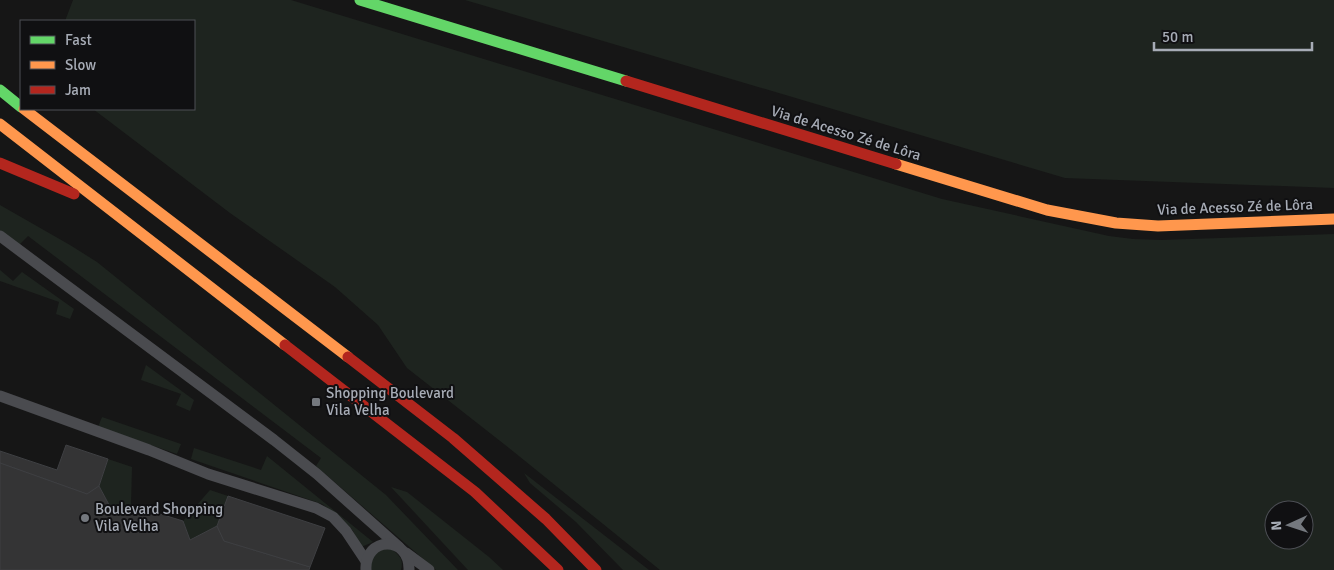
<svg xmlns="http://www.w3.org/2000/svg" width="1334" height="570" viewBox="0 0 1334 570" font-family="Signika,sans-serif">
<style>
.green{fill:#1e241f;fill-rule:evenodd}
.building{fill:#343435;stroke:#3e3f42}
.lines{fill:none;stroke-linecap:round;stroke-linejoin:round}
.lane{stroke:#4a4b4f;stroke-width:11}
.fast{stroke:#63d668;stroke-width:11}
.slow{stroke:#ff974d;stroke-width:11}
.jam{stroke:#b3261e;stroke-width:11}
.poi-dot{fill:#74787e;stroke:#101012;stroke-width:2}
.labels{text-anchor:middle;stroke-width:4;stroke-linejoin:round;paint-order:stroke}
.street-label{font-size:15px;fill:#a7acb6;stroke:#101012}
.poi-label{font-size:15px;fill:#a7acb6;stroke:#101012;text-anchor:start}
</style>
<rect width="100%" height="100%" fill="#161616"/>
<g class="green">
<path d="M73 0H291L942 199 1109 236 1133 239 1161 240 1334 234V570H660L509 448 407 368 378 325 335 287 230 213 93 109H194V21H65ZM1274 510H1304V540H1274Z"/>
<polygon points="465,0 1334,0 1334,188 1065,178"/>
<polygon points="0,205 70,245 97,262 386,495 458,570 436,570 316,466 321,458 28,236 18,246 0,231"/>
<polygon points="0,270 13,281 22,272 74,309 70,319 56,314 59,302 0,281"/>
<polygon points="146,365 194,400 190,411 176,405 181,394 141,380"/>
<polygon points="102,417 181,444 177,454 98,427"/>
<polygon points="194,448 261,470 267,456 373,542 359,548 358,542 353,531 342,519 322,504 191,459"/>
<polygon points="108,459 132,467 131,505 115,516 99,486"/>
<polygon points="524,473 649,570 623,570 576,522 530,483"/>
<polygon points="391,487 407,492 489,557 503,570 468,570"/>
<polygon points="210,490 228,496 217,526 190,540 183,521"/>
<path d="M390 548C399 555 404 559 401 570H371L370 560 378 550Z"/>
</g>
<g class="building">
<polygon points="66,445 108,459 99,486 87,494 0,463 0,451 57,470"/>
<polygon points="0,463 87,494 99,486 115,516 131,505 183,521 190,540 217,526 224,541 310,567 309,570 0,570"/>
<polygon points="228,496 325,528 310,567 224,541 217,526"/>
</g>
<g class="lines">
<g class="lane">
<polyline points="0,236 274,440 317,474 399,547"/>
<polyline points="0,396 149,450 208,474 316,508 333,517 346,531 366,561"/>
<polyline points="406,553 429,570"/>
<path d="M366 570C364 536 410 535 409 570"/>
</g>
<g class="fast">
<polyline points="360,0 626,81"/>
<polyline points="0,90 21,107"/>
</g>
<g class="slow">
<polyline points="24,109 348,357"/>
<polyline points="0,124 285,345"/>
<polyline points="896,164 1047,210 1116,223 1158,226 1334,219"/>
</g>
<g class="jam">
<polyline points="626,81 896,164"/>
<polyline points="0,163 74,194"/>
<polyline points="285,345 475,492 558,570"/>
<polyline points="348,357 453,438 546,519 596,570"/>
</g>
</g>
<g class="poi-dot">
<rect x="311" y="397" width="10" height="10" rx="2.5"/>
<circle cx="85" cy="518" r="5"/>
</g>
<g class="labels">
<g class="street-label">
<text transform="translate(846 133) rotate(17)" y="5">Via de Acesso Zé de Lôra</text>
<text transform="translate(1235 207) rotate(-2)" y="5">Via de Acesso Zé de Lôra</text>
</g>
<g class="poi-label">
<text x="326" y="398">Shopping Boulevard<tspan x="326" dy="17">Vila Velha</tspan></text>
<text x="95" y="514">Boulevard Shopping<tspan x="95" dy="17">Vila Velha</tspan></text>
</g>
</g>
<rect x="20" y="20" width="175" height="90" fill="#101012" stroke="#4c4e54"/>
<rect x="30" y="36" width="25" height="8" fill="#63d668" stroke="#4c4e54"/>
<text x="65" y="45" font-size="15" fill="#a7acb6">Fast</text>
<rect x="30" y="61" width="25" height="8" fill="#ff974d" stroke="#4c4e54"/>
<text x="65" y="70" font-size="15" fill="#a7acb6">Slow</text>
<rect x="30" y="86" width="25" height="8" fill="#b3261e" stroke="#4c4e54"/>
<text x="65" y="95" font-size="15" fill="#a7acb6">Jam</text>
<g transform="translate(1289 525) rotate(267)"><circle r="24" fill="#101012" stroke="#4c4e54"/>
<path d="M0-4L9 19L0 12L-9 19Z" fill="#74787e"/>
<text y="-8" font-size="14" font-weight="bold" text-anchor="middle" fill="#a7acb6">N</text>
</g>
<path d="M1154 42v8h158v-8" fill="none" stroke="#a7acb6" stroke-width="2.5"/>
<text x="1162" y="42" font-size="15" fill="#a7acb6" stroke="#101012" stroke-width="4" paint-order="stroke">50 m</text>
</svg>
